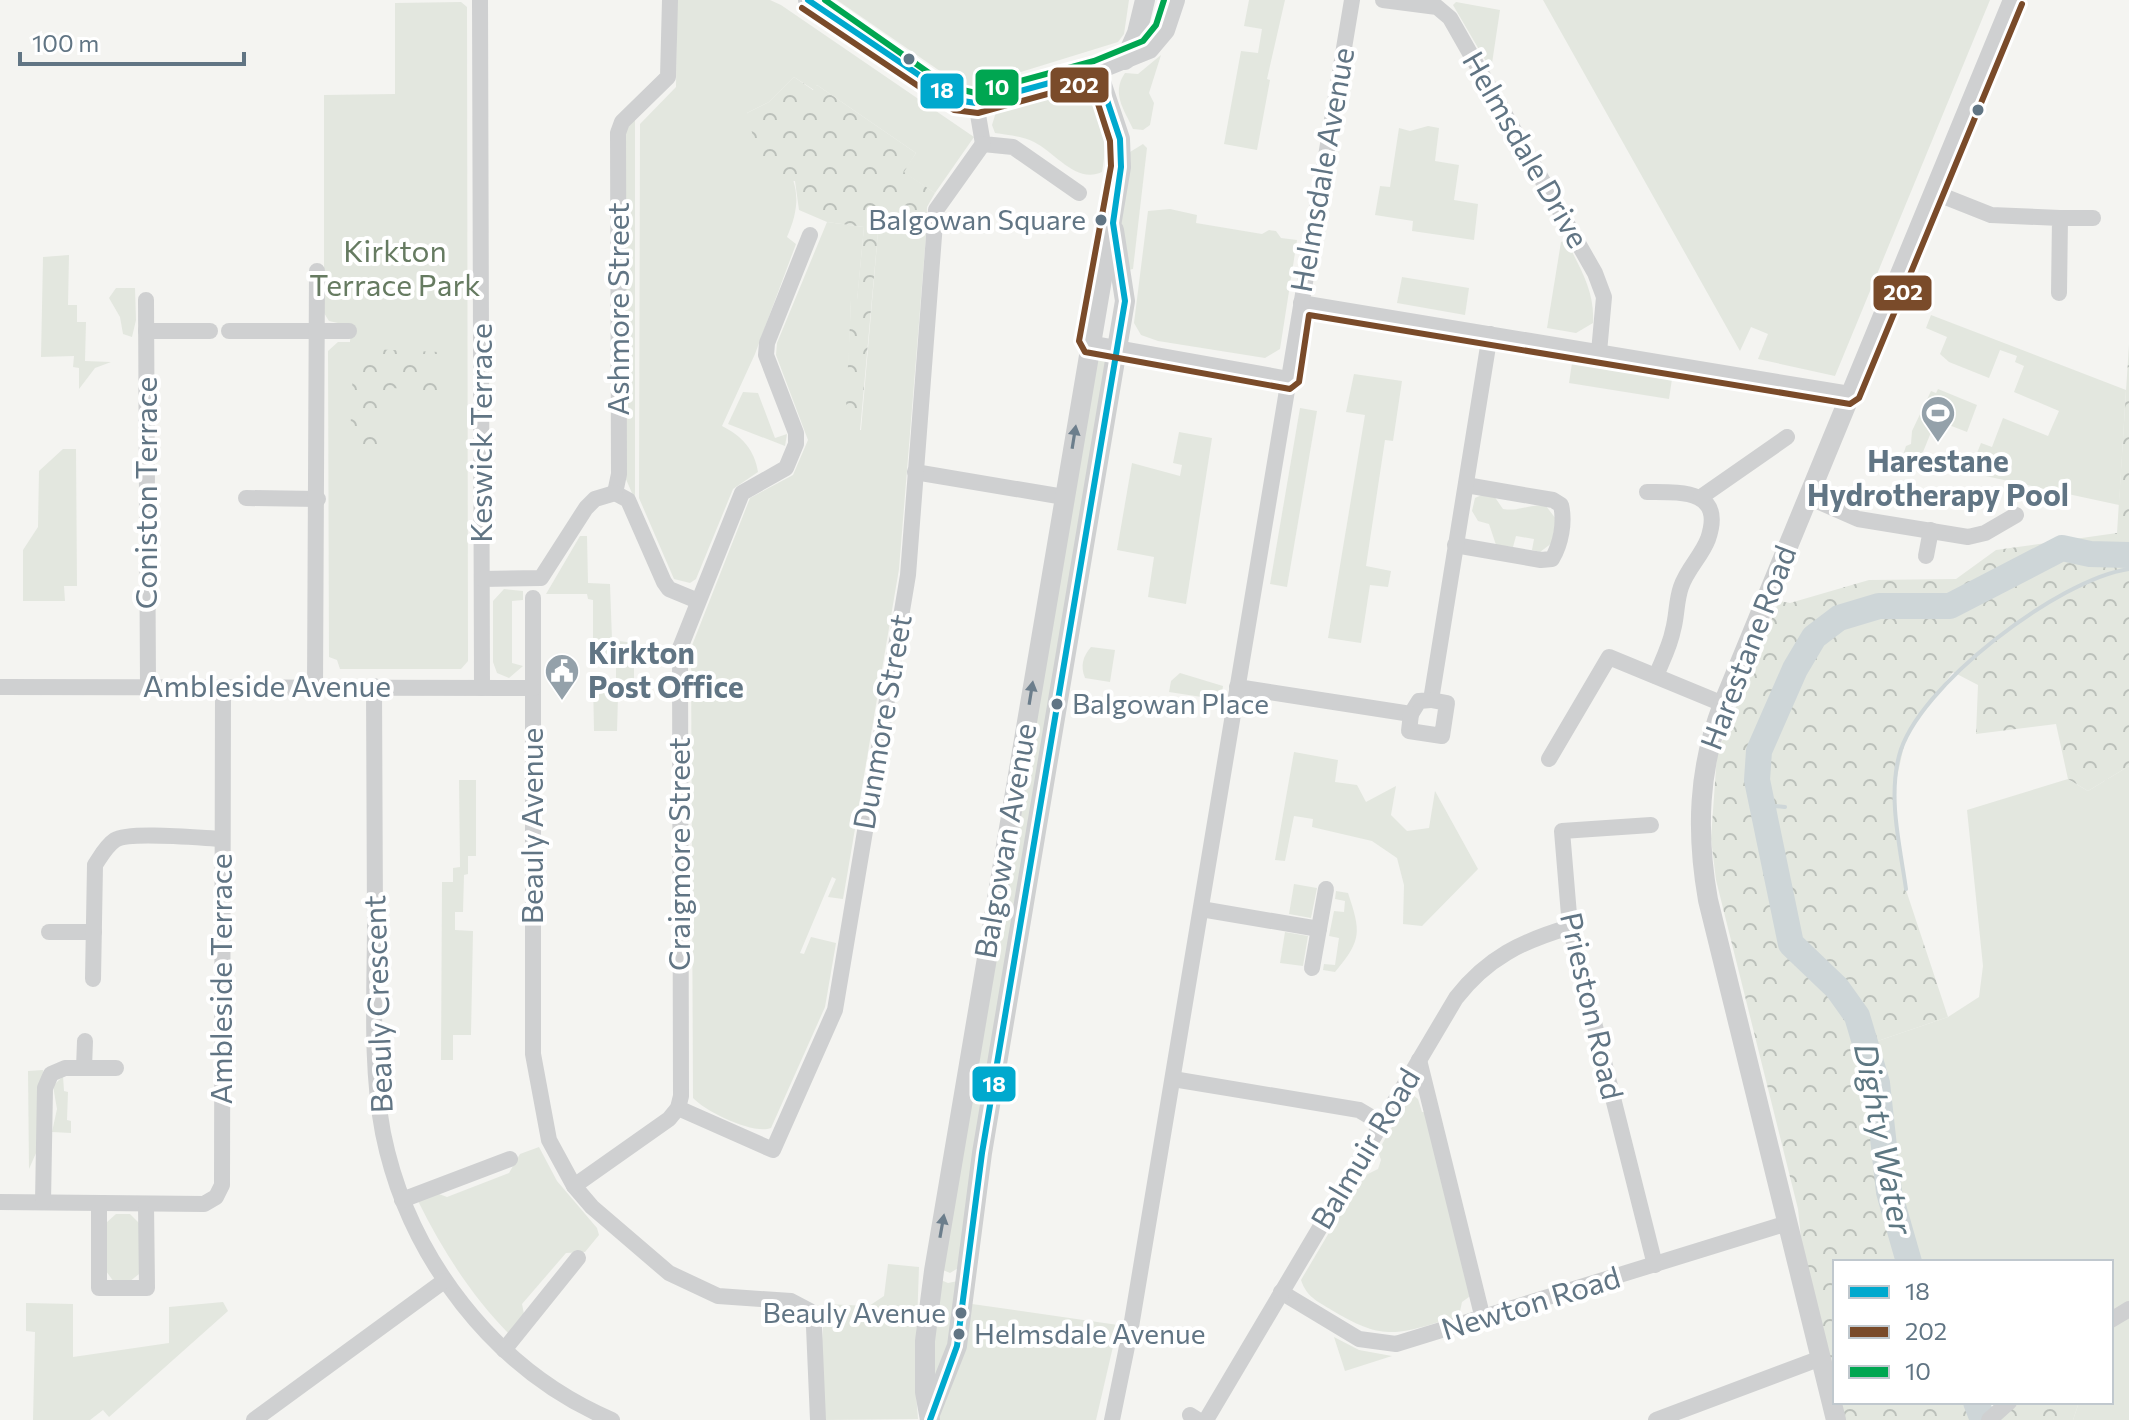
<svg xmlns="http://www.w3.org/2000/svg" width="2129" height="1420" viewBox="0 0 2129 1420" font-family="Commissioner,sans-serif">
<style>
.green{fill:#e3e7df}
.forest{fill:url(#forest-crowns)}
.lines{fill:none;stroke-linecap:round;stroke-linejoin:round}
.stream{stroke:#ced6d8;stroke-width:4}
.river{stroke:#ced6d8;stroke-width:26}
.minor{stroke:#cfd0d1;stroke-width:16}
.tertiary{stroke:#cfd0d1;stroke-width:20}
.bus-1-casing{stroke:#fff;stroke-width:12}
.bus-2-casing{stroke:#fff;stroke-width:12}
.bus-3-casing{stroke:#fff;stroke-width:12}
.bus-1{stroke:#00a9ce;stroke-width:6}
.bus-2{stroke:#7a4b2a;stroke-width:6}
.bus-3{stroke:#00a651;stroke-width:6}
.oneway{fill:#6c7e8c}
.bus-dot{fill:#617584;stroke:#fff;stroke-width:3}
.labels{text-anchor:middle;stroke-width:8;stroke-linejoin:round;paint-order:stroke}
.bus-label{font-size:28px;fill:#617584;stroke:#fff;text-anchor:end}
.street-label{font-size:30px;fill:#617584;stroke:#fff}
.park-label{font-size:30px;fill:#667b61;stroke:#fff}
.poi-label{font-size:30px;font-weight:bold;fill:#617584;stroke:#fff}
.water-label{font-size:32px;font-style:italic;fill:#5d7782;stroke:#fff}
.line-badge{stroke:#fff;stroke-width:3}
.badge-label{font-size:22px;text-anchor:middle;font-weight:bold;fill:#fff}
</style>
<defs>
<pattern id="forest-crowns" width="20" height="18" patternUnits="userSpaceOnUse" patternTransform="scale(2)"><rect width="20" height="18" fill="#e3e7df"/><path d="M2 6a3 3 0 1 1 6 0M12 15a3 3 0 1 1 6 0" fill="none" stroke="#bbc0ba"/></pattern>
</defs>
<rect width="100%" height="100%" fill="#f4f4f1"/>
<g class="green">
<path d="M677 0H770L781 5 974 137 935 193 903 172 916 153 817 85 814 90 794 77 769 102 747 113C780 159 813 179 787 237L796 244 755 354 722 426C742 436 754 449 758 472L733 489 696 579 690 583 674 579 639 498 640 124 676 87Z"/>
<polygon points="837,0 1129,0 1124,34 1118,42 966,89"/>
<polygon points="1249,0 1285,0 1267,79 1270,80 1257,150 1224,144 1241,51 1258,53 1262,29 1244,26"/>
<polygon points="1543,0 1990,0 1835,376 1758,359 1768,334 1751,327 1740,351"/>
<polygon points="461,2 467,7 468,661 461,669 340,669 337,660 329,657 328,351 338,342 350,342 351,326 329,321 324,313 324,95 395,94 395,3"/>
<polygon points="1456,2 1500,10 1491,70 1453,5"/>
<path d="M1161 55 1149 93 1154 103 1150 125 1143 130 1133 129C1124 109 1111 93 1125 73L1138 74Z"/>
<path d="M1080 91C1107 103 1107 146 1102 172 1076 184 1056 153 1034 142 1022 136 1008 135 995 133L992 125 996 112 1003 108Z"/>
<polygon points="635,117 635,500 625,477 624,130"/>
<polygon points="1428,126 1439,128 1435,161 1459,165 1454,200 1478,204 1474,240 1412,231 1413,221 1375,215 1380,186 1390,187 1399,128 1410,131"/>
<polygon points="1143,144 1147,148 1133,269 1128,270 1121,223 1130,152"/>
<polygon points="1170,209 1197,215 1196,223 1262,234 1269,230 1276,231 1281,238 1297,240 1280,349 1265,358 1158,341 1141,335 1134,323 1148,211"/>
<path d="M827 222 864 227 857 301 851 300 846 430H861L878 232 926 236 899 569 848 870 843 899 828 897 836 879 832 877 800 953 804 954 811 937 836 943 825 1007 771 1128C754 1135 706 1112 693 1098L691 648 750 498 793 475 808 440 776 355 777 343Z"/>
<path d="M1566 240C1580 268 1595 291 1593 323L1576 333 1547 328 1561 242Z"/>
<polygon points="69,255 68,305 77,305 77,322 86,322 85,361 111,362 95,368 79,389 79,368 73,367 74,356 41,357 43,257"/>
<polygon points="1402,277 1469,288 1465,315 1397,303"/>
<polygon points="116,288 135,288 136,320 132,337 123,334 120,317 109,298"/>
<polygon points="1931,315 2126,390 2119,505 1902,458 1906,446 1911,444 1912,431 1931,391 1936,393 1938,389 1977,405 1967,432 1936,420 1923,452 1954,465 1958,457 1973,463 1981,443 1992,447 2003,418 2048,436 2059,411 2014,392 2024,366 2015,362 2017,356 2000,350 1989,378 1949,362 1940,354 1947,337 1926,328"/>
<polygon points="1097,357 1110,363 960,1267 950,1273 943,1270"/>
<polygon points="1572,363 1672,379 1669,399 1569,383"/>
<polygon points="1354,374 1402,381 1393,441 1385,440 1366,566 1391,571 1388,587 1370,585 1361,643 1328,638 1365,415 1346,412"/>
<polygon points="743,392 758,393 775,438 787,434 785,446 728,424"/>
<polygon points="1300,408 1317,411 1287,587 1270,584"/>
<polygon points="1179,432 1212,438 1186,604 1148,597 1154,557 1117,550 1132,463 1180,476 1182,465 1173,463"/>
<polygon points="63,449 76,449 77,586 64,586 65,601 23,601 23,550 38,527 39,471"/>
<path d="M1484 494 1494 496 1503 509C1520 512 1530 503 1546 506L1556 519 1552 543 1540 552 1532 550 1534 539 1516 536 1513 547 1496 545 1489 524 1478 521 1472 511 1475 498Z"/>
<polygon points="580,536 587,536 588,583 610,584 612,640 634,643 634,694 618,697 617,731 594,731 593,680 616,679 616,654 593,654 593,600 588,599 587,594 546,594"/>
<polygon points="504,589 523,591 523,600 512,601 512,663 523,666 509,678 497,673 493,662 493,601"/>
<path d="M1091 647 1115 650 1110 682 1085 678C1080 666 1083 656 1091 647Z"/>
<polygon points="1180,673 1223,686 1221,700 1169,692 1171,681"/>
<polygon points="1294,752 1338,760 1335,782 1357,785 1366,802 1396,786 1391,815 1407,831 1429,828 1435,791 1478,869 1422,926 1403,924 1404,885 1397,858 1372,841 1312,827 1313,819 1294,816 1285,861 1275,860"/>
<polygon points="2129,766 2129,1420 2073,1420 2079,1402 2111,1402 2111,1262 1916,1262 1866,1045 1948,1017 1979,997 1983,966 1967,810 2068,779 2088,791"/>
<polygon points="459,780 476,780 476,856 468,856 468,874 464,875 463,912 455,912 455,930 473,931 471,1035 453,1035 453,1060 441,1060 442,882 453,882 453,868 460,867"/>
<polygon points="1294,884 1317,888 1311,918 1289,914"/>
<path d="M1336 891 1348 893C1361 932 1362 940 1335 972L1323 970 1324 964 1335 965 1339 938 1329 936 1334 911 1344 912 1345 901 1335 899Z"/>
<polygon points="1285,932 1308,936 1303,966 1280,963"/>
<polygon points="43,1070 40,1144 29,1169 28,1071"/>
<polygon points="63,1076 64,1091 68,1092 67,1120 71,1121 71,1133 52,1132 57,1109 53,1086"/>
<path d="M1414 1096 1418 1099 1422 1112H1427L1473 1294 1462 1302 1459 1316C1403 1332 1388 1344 1335 1312 1319 1302 1307 1298 1301 1280L1362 1177 1378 1169 1381 1160 1378 1151 1409 1098Z"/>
<path d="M539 1147 557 1181 597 1228 599 1235 585 1252 566 1253 522 1304 524 1314 509 1334C470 1294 443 1251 418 1201L439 1194 447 1197 509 1173 520 1154Z"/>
<polygon points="116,1214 130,1214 140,1224 139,1274 129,1282 114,1282 106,1271 106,1223"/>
<polygon points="888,1264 919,1267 915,1380 918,1419 824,1420 822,1341 825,1304 869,1306 884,1296"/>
<polygon points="938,1279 948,1283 958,1281 953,1342 934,1392 930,1342"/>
<polygon points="223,1302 228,1311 109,1417 103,1410 90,1420 33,1420 35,1332 26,1331 26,1303 73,1304 73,1357 169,1343 169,1307"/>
<polygon points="972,1304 1118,1325 1096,1420 938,1420"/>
<polygon points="1334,1337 1359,1350 1392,1356 1345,1371"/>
</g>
<g class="forest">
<polygon points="794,77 813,90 817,85 916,153 904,172 935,193 927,207 926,236 878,232 860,431 845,430 851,300 857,300 864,227 827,222 799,210 795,181 764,180 747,113 769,102"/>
<polygon points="2129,344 2129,766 2088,791 2068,779 2056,724 1976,734 1978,685 1953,672 1907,732 1893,795 1905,887 1948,1017 1866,1045 1916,1262 1835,1262 1835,1380 1802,1247 1798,1209 1716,880 1711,839 1717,754 1779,601 1790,603 1869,580 1956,579 1996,550 2117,533"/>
<path d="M369 349 439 352C442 363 444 381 437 391L392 388 380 393V456L351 450 350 439 353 367 364 360Z"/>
<polygon points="1840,1402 1976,1402 1985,1420 1845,1420"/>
<polygon points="2009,1402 2079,1402 2073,1420 1989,1420"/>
</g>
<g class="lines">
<g class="stream">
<polyline points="1763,805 1785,807"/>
<path d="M1906 889C1900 846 1888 799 1899 756 1917 686 2059 579 2129 569"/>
</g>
<g class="river">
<polyline points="1909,1262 1889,1192 1877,1083 1857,1016 1837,988 1791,944 1757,780 1759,751 1795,669 1814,637 1839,618 1879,606 1950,606 2062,548 2090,554 2129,555"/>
<polyline points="1976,1402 1983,1420"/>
</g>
<g class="minor">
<polyline points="480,0 482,688"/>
<polyline points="670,0 668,77 622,122 618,133 619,474 615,493 628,500 664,582 669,589 698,601"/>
<polyline points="1383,0 1437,7 1450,18 1595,273 1604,297 1599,352"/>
<polyline points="976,103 983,144 1013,147 1079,193"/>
<polyline points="1933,192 1991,215 2060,218 2059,293"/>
<polyline points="2060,218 2093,218"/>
<polyline points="146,300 148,686"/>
<polyline points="1301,303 1850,394"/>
<polyline points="146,331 210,331"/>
<polyline points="229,331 349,331"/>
<polyline points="1089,343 1289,379"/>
<polyline points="915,472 1064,497"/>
<path d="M1647 492C1680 492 1725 489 1708 539 1701 557 1687 569 1681 587 1676 601 1677 616 1673 630 1670 646 1662 661 1656 676"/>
<polyline points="1701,497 1787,437"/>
<polyline points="1808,497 1858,519 1968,537 1985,533 2016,515"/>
<polyline points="246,498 318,499"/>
<path d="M1455 545 1541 560 1552 559C1561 544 1565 522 1561 505L1553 500 1466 485"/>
<polyline points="1926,556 1931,530"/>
<polyline points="482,579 541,578 586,508 595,499 615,493"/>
<polyline points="533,598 533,1054 549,1140 574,1186 592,1207 669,1273 718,1296 791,1301 810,1311 814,1327 818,1420"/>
<path d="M374 686C374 765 374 844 375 922 375 992 370 1064 383 1133 408 1257 494 1370 612 1420"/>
<polyline points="0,687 533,688"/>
<polyline points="1237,687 1411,714 1419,701 1431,700 1490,334"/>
<polyline points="315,688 317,271"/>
<polyline points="1411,714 1409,731 1442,736 1447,703 1431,700"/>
<polyline points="1549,759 1609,657 1723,704"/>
<polyline points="1651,825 1562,831 1570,927 1655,1265"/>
<polyline points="1201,909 1319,929"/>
<polyline points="49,932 94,932"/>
<polyline points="1312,968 1326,889"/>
<path d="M93 979 95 865C101 856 106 846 115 840 129 831 200 838 222 839"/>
<polyline points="1419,1060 1483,1319"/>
<polyline points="84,1068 85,1041"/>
<polyline points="1173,1079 1359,1110 1381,1123"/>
<polyline points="678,1108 773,1150 835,1010 908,575 936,210 983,144"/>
<polyline points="574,1186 669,1119 678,1108 681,1096 680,648 742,493 786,468 796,444 796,433 766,355 767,343 810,235"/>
<polyline points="402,1200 510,1159"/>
<polyline points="0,1202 204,1204 216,1197 222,1185 223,688"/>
<polyline points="43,1202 45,1088 51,1074 65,1068 116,1068"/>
<polyline points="99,1204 99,1288 147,1288 146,1204"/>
<polyline points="1281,1292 1359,1339 1396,1344 1788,1223"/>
<polyline points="2111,1320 2129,1309"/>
<polyline points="504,1350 578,1258"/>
<polyline points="1190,1415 1198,1420"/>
<polyline points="254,1420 444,1281"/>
<polyline points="1112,1420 1131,1327 1352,0"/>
<path d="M1206 1420 1456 998C1487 958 1522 941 1570 927"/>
<polyline points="1656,1420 1821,1358"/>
<polyline points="1989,1420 2009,1402"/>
</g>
<g class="tertiary">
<polyline points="808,0 945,96 976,103 1097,70 1149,49 1165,30 1175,0"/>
<polyline points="1125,60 1137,33 1145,0"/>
<polyline points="930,1414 957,1346 982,1153 1125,301 1114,230"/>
<polyline points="930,1420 925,1392 925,1341 934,1271 1121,167 1120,139 1097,70"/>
<path d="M1836 1420 1708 900C1696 832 1698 769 1723 704L2013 0"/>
</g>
<g class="bus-1-casing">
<g id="bus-1">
<polyline points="808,0 956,100 976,103 1097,70"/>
<polyline points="930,1420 957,1346 982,1153 1125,301 1113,223 1121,167 1120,139 1097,70"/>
</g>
</g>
<g class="bus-2-casing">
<polyline id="bus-2" points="802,8 954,110 978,113 1091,82 1110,141 1111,166 1079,341 1085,352 1290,389 1299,382 1309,315 1850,404 1859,398 2022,4"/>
</g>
<g class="bus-3-casing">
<polyline id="bus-3" points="825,0 949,87 976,93 1094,61 1143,41 1156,25 1164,0"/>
</g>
<use href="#bus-1" class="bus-1"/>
<use href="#bus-2" class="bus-2"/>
<use href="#bus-3" class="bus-3"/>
</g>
<defs><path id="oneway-solid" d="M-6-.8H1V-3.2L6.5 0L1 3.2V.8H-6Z" transform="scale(2)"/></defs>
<g class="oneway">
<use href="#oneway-solid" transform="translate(1074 437) rotate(-81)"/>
<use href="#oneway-solid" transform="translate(1031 693) rotate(-81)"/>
<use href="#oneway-solid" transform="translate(942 1226) rotate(-80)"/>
</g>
<defs>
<g id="stadium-pin" transform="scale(1.8)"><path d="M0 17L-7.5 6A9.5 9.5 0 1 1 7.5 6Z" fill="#94a1aa" stroke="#fff"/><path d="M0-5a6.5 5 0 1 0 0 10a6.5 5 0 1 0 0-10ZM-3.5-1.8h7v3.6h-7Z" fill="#fff"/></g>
<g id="civic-pin" transform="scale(1.8)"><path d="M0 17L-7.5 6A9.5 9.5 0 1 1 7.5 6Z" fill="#94a1aa" stroke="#fff"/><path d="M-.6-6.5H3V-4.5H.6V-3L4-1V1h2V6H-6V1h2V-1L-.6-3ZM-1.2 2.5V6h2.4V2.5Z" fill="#fff"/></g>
</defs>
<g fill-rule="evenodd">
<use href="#stadium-pin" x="1938" y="413"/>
<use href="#civic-pin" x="562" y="671"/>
</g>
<g class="bus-dot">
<circle cx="909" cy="59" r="7"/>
<circle cx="1978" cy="110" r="7"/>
<circle cx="1101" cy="220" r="7"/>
<circle cx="1057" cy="704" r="7"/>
<circle cx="961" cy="1313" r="7"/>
<circle cx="959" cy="1334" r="7"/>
</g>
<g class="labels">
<g class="bus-label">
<text x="1086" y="230">Balgowan Square</text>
<text x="1072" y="714" text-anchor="start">Balgowan Place</text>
<text x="946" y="1323">Beauly Avenue</text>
<text x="974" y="1344" text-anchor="start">Helmsdale Avenue</text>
</g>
<g class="street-label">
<text transform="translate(1525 150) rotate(60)" y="10">Helmsdale Drive</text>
<text transform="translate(1323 170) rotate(-80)" y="10">Helmsdale Avenue</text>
<text transform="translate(619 309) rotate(-90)" y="10">Ashmore Street</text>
<text transform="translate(482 433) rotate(-90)" y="10">Keswick Terrace</text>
<text transform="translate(147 493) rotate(-90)" y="10">Coniston Terrace</text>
<text transform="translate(1749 648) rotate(-69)" y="10">Harestane Road</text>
<text x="267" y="697">Ambleside Avenue</text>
<text transform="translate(883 722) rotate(-80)" y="10">Dunmore Street</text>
<text transform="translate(533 826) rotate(-90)" y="10">Beauly Avenue</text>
<text transform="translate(1006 841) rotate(-80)" y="10">Balgowan Avenue</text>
<text transform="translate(680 854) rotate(-90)" y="10">Craigmore Street</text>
<text transform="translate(222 979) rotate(-90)" y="10">Ambleside Terrace</text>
<text transform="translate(379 1004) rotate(-92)" y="10">Beauly Crescent</text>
<text transform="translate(1591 1006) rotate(77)" y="10">Prieston Road</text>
<text transform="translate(1366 1149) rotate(-59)" y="10">Balmuir Road</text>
<text transform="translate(1531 1304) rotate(-17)" y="10">Newton Road</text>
</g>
<g class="park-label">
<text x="395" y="262">Kirkton<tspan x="395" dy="34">Terrace Park</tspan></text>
</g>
<g class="poi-label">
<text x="1938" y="472">Harestane<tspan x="1938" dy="34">Hydrotherapy Pool</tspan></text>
<text x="588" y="664" text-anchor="start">Kirkton<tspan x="588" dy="34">Post Office</tspan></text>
</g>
<g class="water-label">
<text transform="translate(1883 1139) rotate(79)" y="11">Dighty Water</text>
</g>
</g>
<g class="line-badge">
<rect x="1049" y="66" width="61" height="38" rx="8" fill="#7a4b2a"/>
<rect x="974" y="68" width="46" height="39" rx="8" fill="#00a651"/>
<rect x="919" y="72" width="46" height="38" rx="8" fill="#00a9ce"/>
<rect x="1872" y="274" width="61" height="38" rx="8" fill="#7a4b2a"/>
<rect x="971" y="1065" width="46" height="38" rx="8" fill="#00a9ce"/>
</g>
<g class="badge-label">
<text x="1079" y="93">202</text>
<text x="997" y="95">10</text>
<text x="942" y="98">18</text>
<text x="1903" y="300">202</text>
<text x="994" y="1092">18</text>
</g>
<rect x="1833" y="1260" width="280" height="144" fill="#ffffff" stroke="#c0c8ce" stroke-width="2"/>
<rect x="1849" y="1286" width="40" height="12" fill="#00a9ce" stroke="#c0c8ce" stroke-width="2"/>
<text x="1905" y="1300" font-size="24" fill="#617584">18</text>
<rect x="1849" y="1326" width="40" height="12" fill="#7a4b2a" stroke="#c0c8ce" stroke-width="2"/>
<text x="1905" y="1340" font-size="24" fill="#617584">202</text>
<rect x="1849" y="1366" width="40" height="12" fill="#00a651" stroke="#c0c8ce" stroke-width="2"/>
<text x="1905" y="1380" font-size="24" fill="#617584">10</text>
<path d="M20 52v12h224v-12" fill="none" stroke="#617584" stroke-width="4"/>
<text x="32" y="52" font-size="24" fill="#617584" stroke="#ffffff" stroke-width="6" paint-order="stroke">100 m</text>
</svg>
